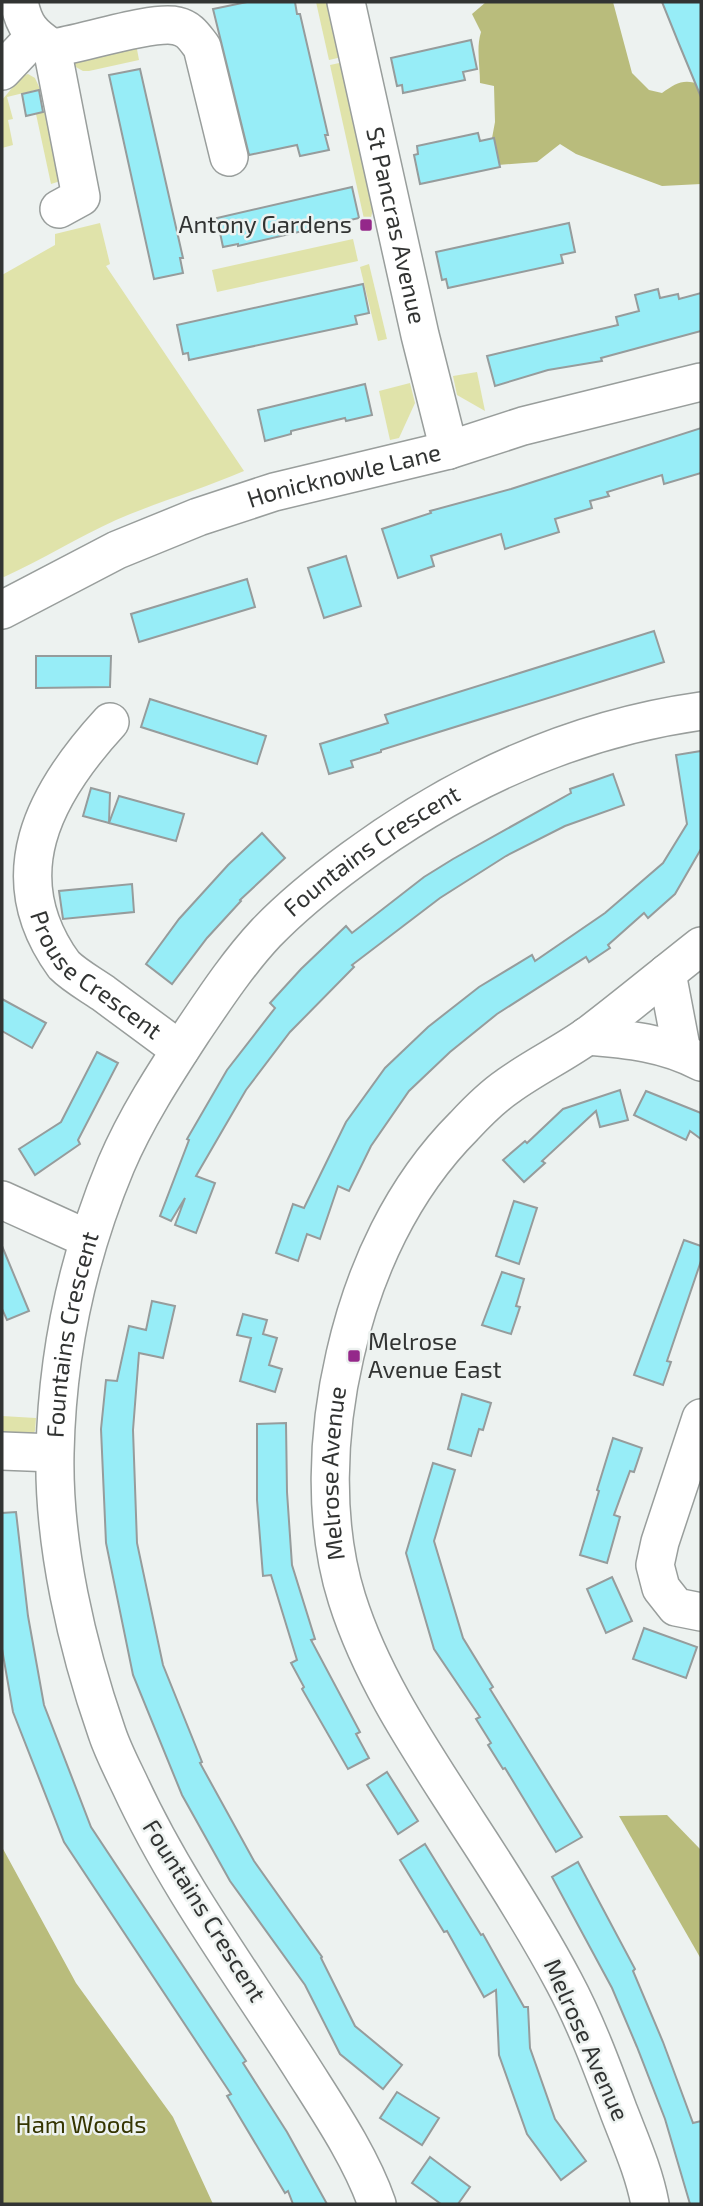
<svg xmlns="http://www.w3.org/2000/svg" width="703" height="2206" viewBox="0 0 703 2206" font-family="'Exo 2',sans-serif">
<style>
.green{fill:#e0e3aa}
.forest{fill:#b9bc7c}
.building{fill:#97edf7;stroke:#969c9c;stroke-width:2}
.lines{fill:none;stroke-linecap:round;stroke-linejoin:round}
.minor-casing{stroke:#999e9c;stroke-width:40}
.minor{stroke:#fff;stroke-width:37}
.poi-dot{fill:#94288a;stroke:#edf2f0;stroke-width:2.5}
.labels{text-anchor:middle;stroke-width:5;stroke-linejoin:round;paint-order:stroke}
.poi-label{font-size:24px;fill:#323433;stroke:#edf2f0;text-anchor:end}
.street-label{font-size:24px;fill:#323433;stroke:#edf2f0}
.park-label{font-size:24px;fill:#353501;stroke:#edf2f0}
</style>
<rect width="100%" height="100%" fill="#edf2f0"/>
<g class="green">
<polygon points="316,2 329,2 342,57 329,60"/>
<polygon points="136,44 139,60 89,71 83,71 74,66 76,61"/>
<polygon points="344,62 375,199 369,227 366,228 330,65"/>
<polygon points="28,74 35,78 40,89 7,97 13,119 8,120 13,145 2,148 2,100 22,76"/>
<polygon points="52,110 67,179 51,184 36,114"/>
<path d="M100 223 110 264 106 266 244 471C202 489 158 502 116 520 78 537 42 560 4 577L2 576V275L55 245V234Z"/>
<polygon points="353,239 358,261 217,292 212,270"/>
<polygon points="369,264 387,339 378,341 360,267"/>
<polygon points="477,372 485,411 457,395 453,376"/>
<polygon points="410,383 415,403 399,438 390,440 379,391"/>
<polygon points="2,1416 36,1418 35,1431 32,1435 2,1438"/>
</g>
<g class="forest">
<path d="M486 2H613L632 73 649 90 662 93C676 83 684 78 701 85V184L662 186 576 154 560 144 537 162 498 165 490 149 495 122 494 86 480 83C480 66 476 48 481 32L472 14Z"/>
<polygon points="667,1815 701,1850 701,1959 619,1816"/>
<polygon points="2,1847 76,1983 173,2117 213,2204 2,2204"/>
</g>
<g class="building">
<polygon points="247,2 295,2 297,14 300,14 328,135 325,135 329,150 300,156 297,145 249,155 213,9"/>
<polygon points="662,2 701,2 701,97 679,44"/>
<polygon points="471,40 477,69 463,72 465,80 403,93 402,85 397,86 391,58"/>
<polygon points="140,69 183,258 180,258 183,273 154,279 109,75"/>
<polygon points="39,90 43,112 26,116 22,94"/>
<polygon points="478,133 480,141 494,138 500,167 420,184 414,155 418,154 417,146"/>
<polygon points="352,187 359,218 238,246 238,244 223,247 217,218"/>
<polygon points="569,223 575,252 561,255 563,263 448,288 446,279 442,280 436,252"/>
<polygon points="363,284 369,313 355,316 357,324 189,360 188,353 183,354 177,325"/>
<polygon points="658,289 660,298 678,294 679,299 701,293 701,331 601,358 602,361 548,370 495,386 487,356 618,325 616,317 639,311 635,295"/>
<polygon points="365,384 372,415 346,421 345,418 291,431 291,434 265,441 258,410"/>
<polygon points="701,428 701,473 664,484 662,475 607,492 609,496 590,501 592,508 555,519 559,532 505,549 501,534 431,556 434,566 398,578 382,529 431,513 430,511 511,489"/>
<polygon points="346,556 361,606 324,618 308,568"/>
<polygon points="247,579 255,607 139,642 131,614"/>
<polygon points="654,631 664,662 381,750 381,752 351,761 353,767 329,774 320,744 388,723 385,715"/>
<polygon points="36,656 111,656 110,687 36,688"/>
<polygon points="150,699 266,736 257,764 141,727"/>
<polygon points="701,751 701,849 675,894 648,918 644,913 608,945 610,948 589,962 586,957 497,1014 450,1052 409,1091 371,1146 349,1191 338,1186 320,1239 307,1234 298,1261 276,1253 293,1204 304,1208 346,1122 385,1068 428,1027 479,987 532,955 535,961 605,913 663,863 687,824 676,755"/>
<polygon points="613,774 624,805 565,826 506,856 440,898 352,965 354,967 290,1032 246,1090 225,1126 196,1176 215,1183 196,1233 175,1225 185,1198 171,1221 160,1216 189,1140 187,1139 227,1070 275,1008 270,1003 301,969 346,926 352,933 424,877 453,859 571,793 570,789"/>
<polygon points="91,788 110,793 109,823 83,816"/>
<polygon points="119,796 184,814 176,841 109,823"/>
<polygon points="262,833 285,858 240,900 241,901 207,938 172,984 146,964 179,919 228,865"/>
<polygon points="132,884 134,912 63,919 59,891"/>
<polygon points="2,999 46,1023 32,1048 2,1031"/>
<polygon points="97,1052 118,1063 78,1140 80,1144 35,1175 19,1149 61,1122"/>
<polygon points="620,1090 628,1120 600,1127 596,1111 542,1161 545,1163 524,1182 503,1160 525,1141 527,1143 563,1109"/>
<polygon points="646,1091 701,1113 701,1139 690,1131 686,1140 634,1115"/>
<polygon points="514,1201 537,1208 519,1264 496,1256"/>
<polygon points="684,1240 701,1246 701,1261 667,1361 671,1362 663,1385 634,1375"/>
<polygon points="2,1246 29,1311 7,1320 2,1309"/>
<polygon points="502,1272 524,1279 516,1306 520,1307 511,1334 482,1325"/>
<polygon points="152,1301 175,1306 163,1358 139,1353 133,1430 137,1543 163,1665 202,1762 200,1763 254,1861 322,1957 321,1958 355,2026 402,2065 383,2089 340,2054 305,1985 230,1881 182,1795 133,1675 106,1543 101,1429 106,1380 117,1381 129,1326 146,1330"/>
<polygon points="243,1314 267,1320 263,1334 277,1338 269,1365 282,1369 275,1392 240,1381 251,1338 237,1335"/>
<polygon points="462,1394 491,1403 483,1430 479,1429 471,1456 448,1449"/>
<polygon points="286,1423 287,1492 292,1565 315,1639 311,1640 360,1732 356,1734 369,1758 348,1769 302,1689 304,1687 291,1663 297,1660 271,1575 263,1576 257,1500 257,1424"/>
<polygon points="613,1438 642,1448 634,1472 630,1471 614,1515 620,1517 607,1563 580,1555 599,1491 597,1490"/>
<polygon points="433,1463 455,1470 434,1541 463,1638 493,1687 490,1689 582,1837 556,1852 505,1768 503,1769 488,1745 491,1743 476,1719 480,1717 434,1649 406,1553"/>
<polygon points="16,1512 28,1616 44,1705 91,1827 246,2061 243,2063 287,2132 327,2204 293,2204 288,2191 285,2193 227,2096 231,2094 64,1842 13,1712 2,1649 2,1513"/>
<polygon points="612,1577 632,1621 606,1633 587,1589"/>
<polygon points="644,1628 697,1647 686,1678 633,1659"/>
<polygon points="387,1772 418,1821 398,1834 367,1785"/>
<polygon points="425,1844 481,1935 483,1934 524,2007 528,2007 530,2048 555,2119 586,2161 561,2180 527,2134 499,2055 496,1990 484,1997 447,1931 444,1932 400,1860"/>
<polygon points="578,1862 635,1969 633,1971 663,2042 693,2123 701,2121 701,2204 690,2204 665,2119 637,2047 612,1988 552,1877"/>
<polygon points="397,2092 439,2118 422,2145 380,2118"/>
<polygon points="430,2157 470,2187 458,2204 441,2204 412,2183"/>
</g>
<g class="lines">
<g class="minor-casing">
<g id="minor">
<path d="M19 2C24 26 31 34 52 48 82 44 153 20 177 26 190 29 194 37 202 47L229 157"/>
<path id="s1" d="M346 2 420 335 449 450"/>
<polyline points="52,48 81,197 59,209"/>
<polyline points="2,71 35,36"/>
<path id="s2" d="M2 610 117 550 198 517 274 492 449 450 523 426 701 382"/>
<path id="s3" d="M110 722C43 795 0 877 64 965 75 976 90 984 103 993 129 1012 154 1031 180 1050"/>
<polyline points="667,973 682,1052"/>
<path d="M587 1036C627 1039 666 1043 701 1062"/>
<polyline points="2,1200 88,1239"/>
<polyline points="701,1418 660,1542 655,1565 661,1588 676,1607 701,1612"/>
<polyline points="2,1451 54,1453"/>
<path id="s4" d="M377 2204C361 2158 330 2112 304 2071 244 1976 177 1887 130 1785 122 1768 113 1751 107 1733 77 1647 53 1544 55 1453 57 1354 78 1256 116 1165 136 1118 164 1075 192 1032 215 998 238 963 266 933 292 906 323 881 353 859 456 783 573 729 701 711"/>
<path id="s5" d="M650 2204C644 2172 631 2143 619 2112 603 2069 586 2023 564 1982 535 1927 501 1874 467 1822 421 1750 373 1681 347 1599 323 1523 327 1432 345 1355 364 1271 402 1188 464 1126 477 1112 492 1097 508 1086 534 1067 564 1053 590 1034 628 1005 664 975 701 946"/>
</g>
</g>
<use href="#minor" class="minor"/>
</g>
<g class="poi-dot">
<rect x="359" y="218" width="14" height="14" rx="3.5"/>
<rect x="347" y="1349" width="14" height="14" rx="3.5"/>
</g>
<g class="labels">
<g class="poi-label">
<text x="352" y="233">Antony Gardens</text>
<text x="368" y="1350" text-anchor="start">Melrose<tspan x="368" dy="28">Avenue East</tspan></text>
</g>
<g class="street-label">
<text dy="8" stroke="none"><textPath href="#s1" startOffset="229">St Pancras Avenue</textPath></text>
<text dy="8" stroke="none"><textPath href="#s2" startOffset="369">Honicknowle Lane</textPath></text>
<text dy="8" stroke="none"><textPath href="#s4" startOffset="1538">Fountains Crescent</textPath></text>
<text dy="8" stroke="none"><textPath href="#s3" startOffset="301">Prouse Crescent</textPath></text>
<text dy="8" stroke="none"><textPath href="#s4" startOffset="950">Fountains Crescent</textPath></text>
<text dy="8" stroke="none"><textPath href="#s5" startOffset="807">Melrose Avenue</textPath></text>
<text transform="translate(204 1911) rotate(58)" y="8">Fountains Crescent</text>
<text transform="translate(586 2040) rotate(66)" y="8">Melrose Avenue</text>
</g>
<g class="park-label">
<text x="81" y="2133">Ham Woods</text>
</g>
</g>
<rect width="703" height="2206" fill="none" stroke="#323433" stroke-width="7"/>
</svg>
